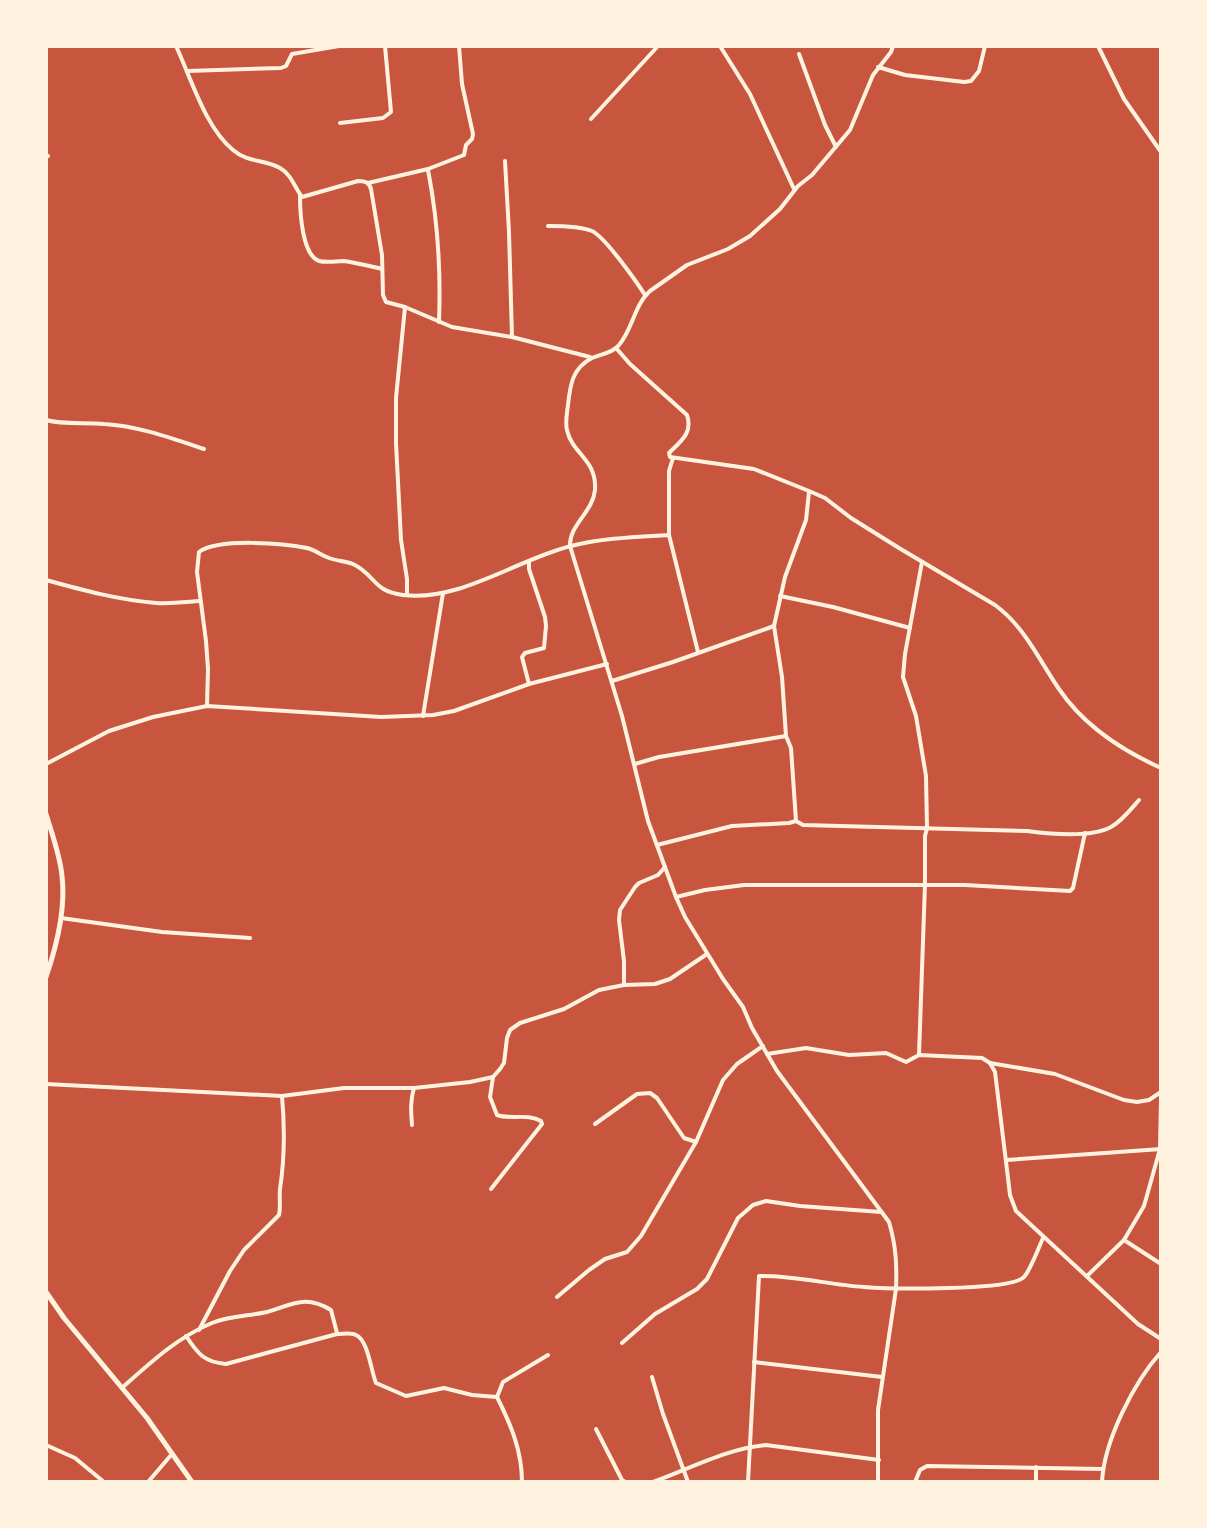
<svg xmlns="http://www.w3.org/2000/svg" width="1207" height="1528" viewBox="0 0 1207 1528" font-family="'Archivo Narrow',sans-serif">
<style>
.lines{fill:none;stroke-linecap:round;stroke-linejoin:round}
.minor{stroke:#fff3e0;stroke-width:4}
.tertiary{stroke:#fff3e0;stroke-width:5}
</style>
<rect width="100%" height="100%" fill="#c8553d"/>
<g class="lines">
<g class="minor">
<path d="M176 46C191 78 205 127 233 150 248 163 264 159 280 168 291 174 295 188 302 197L358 181C365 181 369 182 371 189L382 255 383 295 386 302 405 307 452 327 512 337 590 357"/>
<polyline points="720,46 750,94 794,189"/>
<polyline points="1098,46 1124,99 1161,152"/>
<polyline points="799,54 825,125 836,147"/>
<polyline points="878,67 905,75 964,82 971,81 979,71 985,46"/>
<polyline points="187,71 281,68 286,66 292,54 339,46"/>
<polyline points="591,119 658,46"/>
<polyline points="340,123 383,118 391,112 385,46"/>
<polyline points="46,156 48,156"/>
<polyline points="505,161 509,232 512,337"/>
<path d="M428 170C438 221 441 270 439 322"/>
<polyline points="368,183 428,169 464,155 466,145 472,139 473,134 462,84 459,46"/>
<path d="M300 196C300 212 302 255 319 261 327 263 336 261 344 261 357 263 369 266 382 269"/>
<path d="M548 226C561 226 580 226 592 231 605 237 636 281 645 295"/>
<polyline points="405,307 396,398 396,443 401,540 407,579 407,595"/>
<polyline points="46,329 46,330"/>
<path d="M616 348 630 364 687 415C693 433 681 441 669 453L670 457 754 469 809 491 825 498 851 518 899 548 995 605C1025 627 1039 660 1059 689 1084 726 1121 750 1161 768"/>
<path d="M46 420C64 425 84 422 104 424 138 426 171 438 204 449"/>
<polyline points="673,458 669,471 669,535 698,652"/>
<path d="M46 580C82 590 119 600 156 603 171 604 186 602 200 601"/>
<polyline points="780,596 833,607 910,628"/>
<polyline points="612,681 673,662 774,626"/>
<polyline points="529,684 522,657 525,653 544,648 546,626 545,617 529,569 529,561"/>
<path d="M207 706 208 669 206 641 197 572 199 552C218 538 283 543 307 548 315 550 321 555 329 558 337 561 345 561 353 564 376 575 372 591 403 595 460 602 518 559 571 546 603 538 636 537 669 535"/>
<polyline points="423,716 443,593"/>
<polyline points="786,736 782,677 774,626 785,577 806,520 809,492"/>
<polyline points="46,764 109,731 153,717 207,706 381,717 433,715 454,711 529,684 607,664"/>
<path d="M635 764 659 757 786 736 791 748 796 821 803 825 1027 831C1050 834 1091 838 1111 827 1122 821 1131 809 1139 800"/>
<polyline points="657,845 732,826 789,823 796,821"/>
<polyline points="676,897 705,890 744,885 965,885 1070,891 1073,888 1085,833"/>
<polyline points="61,918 162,932 250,938"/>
<polyline points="624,985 624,961 619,920 620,910 635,887 639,883 658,875 665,867"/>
<polyline points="767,1054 806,1048 849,1055 886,1053 906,1062 919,1055 982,1058 990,1063 995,1072 1008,1178 1010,1195 1016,1211 1138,1324 1161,1339"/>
<polyline points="919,1055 925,884 925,836 927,828 926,776 916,716 903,677 905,654 922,562"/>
<polyline points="990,1063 1055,1074 1124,1100 1137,1102 1149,1100 1161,1092"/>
<polyline points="46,1084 282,1096 344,1088 414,1088 470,1082 493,1077 500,1069 504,1063 507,1038 510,1030 520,1023 564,1009 599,990 624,985 655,984 670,979 707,954"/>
<polyline points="595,1124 637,1094 650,1093 657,1098 684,1138 696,1142"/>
<path d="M412 1125C411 1112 410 1101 414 1088"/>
<polyline points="1006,1160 1161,1149"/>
<path d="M491 1189 542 1124 541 1121C527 1113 511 1120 497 1115L490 1097 493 1077"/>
<polyline points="1124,1240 1161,1264"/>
<polyline points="1087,1276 1124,1240 1144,1206 1160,1149 1161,1098"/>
<polyline points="557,1297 589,1270 605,1259 627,1252 641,1236 696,1142 723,1080 737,1064 763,1046"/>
<path d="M199 1330 230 1271 244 1250 279 1215C281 1206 279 1198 280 1189 285 1156 285 1129 282 1096"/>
<path d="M186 1336C198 1354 204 1362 226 1364L337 1334C343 1334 351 1332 356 1335 368 1340 371 1371 376 1383L406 1396 444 1388 472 1395 497 1397"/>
<polyline points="622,1343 655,1314 697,1289 707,1279 738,1218 753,1205 766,1201 800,1206 881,1212"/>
<polyline points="754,1362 882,1377"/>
<polyline points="652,1377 663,1414 688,1482"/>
<path d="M123 1387C151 1362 178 1337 212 1323 229 1316 249 1316 267 1312 292 1305 305 1294 331 1310L337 1333"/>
<polyline points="596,1429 622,1480 625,1482"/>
<polyline points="46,1445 75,1458 104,1482"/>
<polyline points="1036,1467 1036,1482"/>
<polyline points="148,1482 172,1454"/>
<path d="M522 1482C522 1451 511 1425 497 1397L503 1382 548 1355"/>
<path d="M653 1482C689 1469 728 1448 766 1445L879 1460"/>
<path d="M748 1482 759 1276C794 1275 829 1285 864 1287 888 1289 1011 1291 1024 1277 1030 1271 1039 1247 1043 1238"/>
<path d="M878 1482V1410L896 1289C897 1264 896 1246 889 1222L777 1071 752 1028 743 1007 723 979 685 917 676 897 648 821 622 716 570 546C569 525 593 512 595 490 597 459 572 454 567 430 565 422 567 413 568 405 570 386 572 368 592 358 601 354 613 353 619 345 633 329 634 305 650 291L687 265 728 249 750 236 780 209 798 186 812 175 850 130 873 75 891 52 893 46"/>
<polyline points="915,1482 920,1470 927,1466 1103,1469"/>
<path d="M1102 1482C1104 1441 1134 1382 1161 1352"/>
</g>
<g class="tertiary">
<path d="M46 814C52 834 60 855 62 876 66 909 57 945 46 977"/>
<polyline points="46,1292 64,1318 147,1418 192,1482"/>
</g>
</g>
<rect width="1207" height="1528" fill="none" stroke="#fff3e0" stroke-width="96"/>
</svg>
